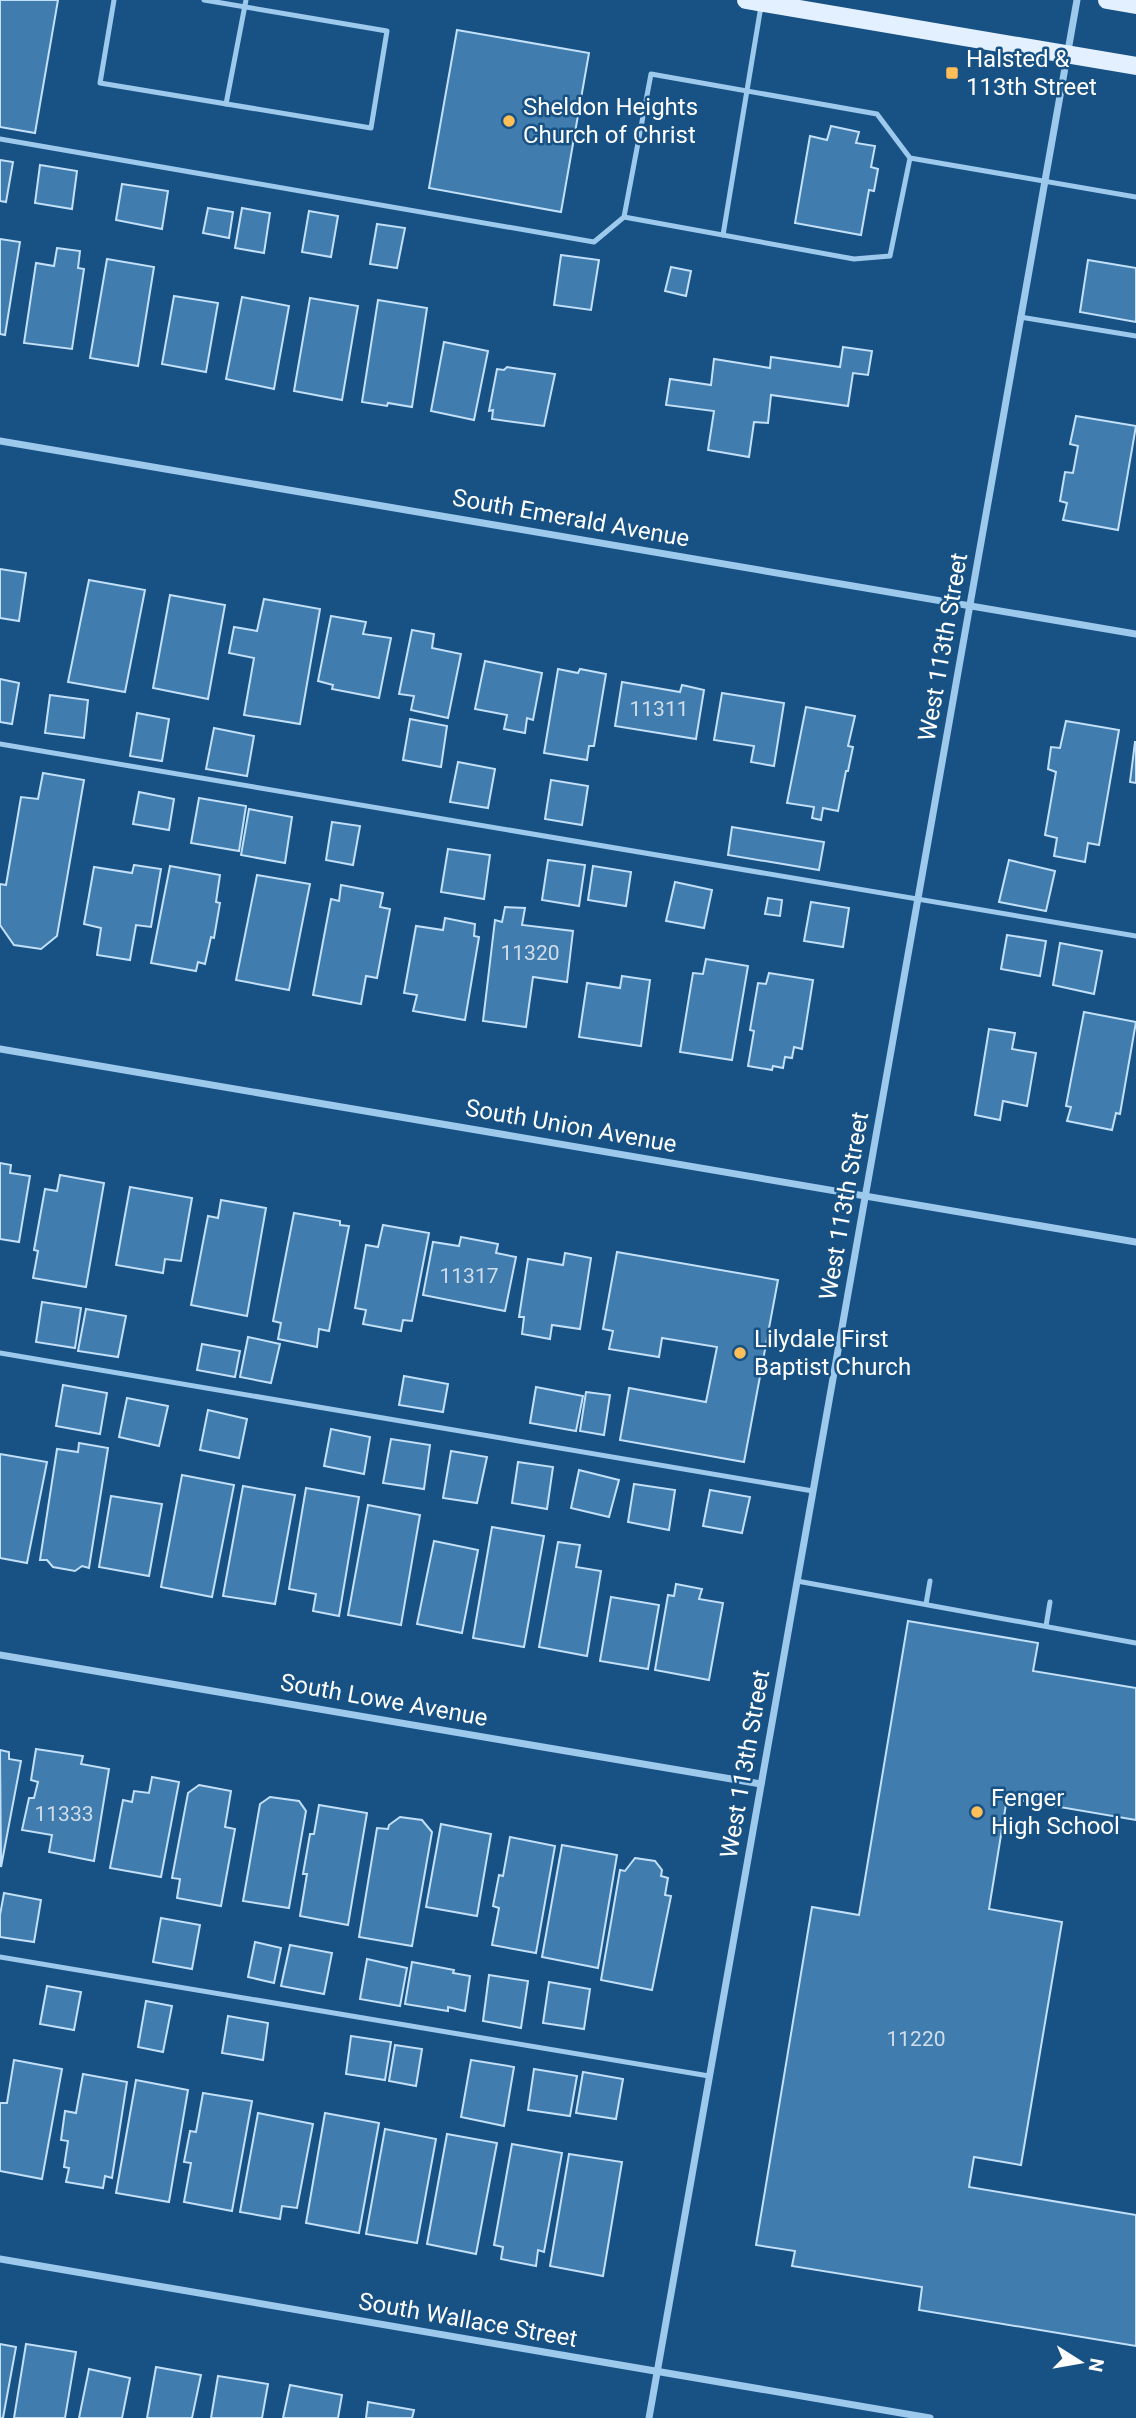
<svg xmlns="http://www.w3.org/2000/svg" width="1136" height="2418" viewBox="0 0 1136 2418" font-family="Roboto,sans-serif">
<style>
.building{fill:#407cae;stroke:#c2e0f9;stroke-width:2}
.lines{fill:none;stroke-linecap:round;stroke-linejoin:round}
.lane{stroke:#9dc9ed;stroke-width:5}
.street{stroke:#9dc9ed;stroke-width:7}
.primary{stroke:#e2f0ff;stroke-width:18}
.poi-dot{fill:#ffbf58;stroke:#185285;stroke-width:2.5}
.labels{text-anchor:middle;stroke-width:5;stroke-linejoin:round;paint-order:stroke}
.number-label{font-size:21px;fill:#cfdeeb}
.poi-label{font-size:24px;fill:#fff;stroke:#185285;text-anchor:start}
.street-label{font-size:24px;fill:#fff;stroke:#185285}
</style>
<rect width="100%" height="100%" fill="#185285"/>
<g class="building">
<polygon points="0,0 58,0 35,133 0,127"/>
<polygon points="457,30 589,53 561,212 429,188"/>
<polygon points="831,126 859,132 856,143 875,146 871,167 878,169 874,191 869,190 861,235 795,223 810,136 827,140"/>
<polygon points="0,160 13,162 6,202 0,201"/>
<polygon points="40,165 77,171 72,209 35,203"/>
<polygon points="122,184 168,191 162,229 116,220"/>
<polygon points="208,208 233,212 229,238 203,233"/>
<polygon points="242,208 270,213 264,253 235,248"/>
<polygon points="309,211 338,216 331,257 302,252"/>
<polygon points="377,224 405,228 397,268 370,264"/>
<polygon points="0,239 20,242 5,335 0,334"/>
<polygon points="57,248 80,251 78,268 84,269 72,349 24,343 36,263 54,266"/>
<polygon points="561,255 599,260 591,310 554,305"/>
<polygon points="107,259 154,267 138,366 90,358"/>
<polygon points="1088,260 1136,268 1136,322 1080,312"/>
<polygon points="671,267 691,271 686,296 665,291"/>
<polygon points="174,296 218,303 206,372 162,364"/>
<polygon points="242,297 289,306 274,389 226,379"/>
<polygon points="310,298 358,306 342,400 294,391"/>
<polygon points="378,300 427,308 412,407 388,403 387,406 362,402"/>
<polygon points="444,342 488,351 474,420 431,411"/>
<polygon points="843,347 872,351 868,375 853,373 848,406 771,395 768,423 754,422 749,457 708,450 714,411 666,405 670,379 711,385 714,359 770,368 771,357 840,367"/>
<polygon points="507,367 555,374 544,426 492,419 493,410 489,411 497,369 504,370"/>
<polygon points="1076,416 1136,426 1118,530 1063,520 1067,503 1060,501 1065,472 1073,473 1078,446 1070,444"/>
<polygon points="0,569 26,573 19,621 0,618"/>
<polygon points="89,580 145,590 125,692 68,682"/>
<polygon points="170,595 225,605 208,699 153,688"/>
<polygon points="264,599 320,609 300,724 244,715 254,658 229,653 234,627 257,631"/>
<polygon points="331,616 366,622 363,634 391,638 379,698 332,689 333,685 318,681"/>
<polygon points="412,630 434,634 432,648 461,654 448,718 411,710 414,696 399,694"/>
<polygon points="485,661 542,673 533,720 527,718 525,733 504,729 507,715 475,709"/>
<polygon points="558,669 578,673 580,669 606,674 594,746 589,746 587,760 544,753"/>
<polygon points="0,679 19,683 12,724 0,722"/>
<polygon points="622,682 680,692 682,685 704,690 696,739 615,726"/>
<polygon points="722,693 784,703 774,766 751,762 754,746 714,740"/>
<polygon points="50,695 88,700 84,738 45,733"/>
<polygon points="806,707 855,716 848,746 853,747 848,771 846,771 838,811 823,808 821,820 812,818 814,807 787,803"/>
<polygon points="137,713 169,719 162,761 130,756"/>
<polygon points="410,719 447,726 441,767 403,760"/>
<polygon points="1066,721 1119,730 1099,845 1088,843 1085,862 1054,856 1057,838 1045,835 1056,772 1048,769 1051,747 1060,748"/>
<polygon points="214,728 254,736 247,776 206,769"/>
<polygon points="1135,742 1136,742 1136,783 1130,782"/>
<polygon points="458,762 495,769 488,808 450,802"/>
<polygon points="43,773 84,780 57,936 41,949 14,945 0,925 0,884 6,885 21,797 38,799"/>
<polygon points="551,780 588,786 582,825 545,819"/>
<polygon points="139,792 174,799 169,830 133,824"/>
<polygon points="199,798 246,806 239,851 191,843"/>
<polygon points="249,809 292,817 285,863 241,855"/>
<polygon points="332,822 360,826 353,865 326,860"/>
<polygon points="732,827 824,842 819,870 728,855"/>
<polygon points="448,849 490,855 484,899 441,892"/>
<polygon points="548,860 585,865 579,906 542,900"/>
<polygon points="1009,860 1055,871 1046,911 999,902"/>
<polygon points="134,865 161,869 151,927 136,925 130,960 97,955 101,928 84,924 94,867 132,873"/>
<polygon points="170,866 220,875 216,902 220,903 214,938 211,937 205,964 198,962 196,971 151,963"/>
<polygon points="593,866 631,872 626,906 588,900"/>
<polygon points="257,875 310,884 289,990 236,980"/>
<polygon points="675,882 712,890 704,928 666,921"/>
<polygon points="341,885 383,893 380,907 390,909 377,978 366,976 361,1004 313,995 331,899 339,901"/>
<polygon points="768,898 782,900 780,916 765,914"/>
<polygon points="811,902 849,908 843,947 804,941"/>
<polygon points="505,907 525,908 522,925 573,931 567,982 533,977 526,1027 483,1021 495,920 502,922"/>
<polygon points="445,918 475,924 474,936 479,937 465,1020 413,1011 417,995 404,993 416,926 443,930"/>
<polygon points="1007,935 1046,941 1040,976 1001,969"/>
<polygon points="1060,943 1102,951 1094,994 1053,985"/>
<polygon points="706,959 748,966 732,1060 680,1052 693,973 703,974"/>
<polygon points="769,973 813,980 802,1049 794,1047 792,1058 785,1057 783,1068 773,1066 772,1070 748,1066 754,1031 750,1030 758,983 766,984"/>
<polygon points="622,976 650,980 641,1046 579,1037 587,983 620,988"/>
<polygon points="1084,1012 1136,1022 1120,1114 1116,1113 1112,1130 1067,1121 1071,1107 1066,1106"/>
<polygon points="989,1029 1015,1033 1012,1049 1036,1053 1027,1106 1003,1101 1000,1120 975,1115"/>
<polygon points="0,1163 11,1165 10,1173 30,1176 19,1242 0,1239"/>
<polygon points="60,1175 104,1183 86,1287 33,1278 38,1251 34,1250 45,1189 57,1191"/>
<polygon points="130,1187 192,1198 181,1261 165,1259 163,1273 116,1265"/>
<polygon points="221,1200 266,1208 247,1316 191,1305 208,1216 218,1218"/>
<polygon points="294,1213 340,1221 340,1225 349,1226 329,1331 319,1329 317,1347 278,1339 281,1323 273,1321"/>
<polygon points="383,1225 429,1233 412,1321 403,1320 401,1331 363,1324 366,1310 355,1308 366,1245 378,1247"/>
<polygon points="461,1237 498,1244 496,1253 516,1257 505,1311 423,1295 433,1242 459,1246"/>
<polygon points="617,1252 778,1280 744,1462 620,1440 629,1388 706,1402 717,1347 662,1338 659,1357 609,1349 613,1331 603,1329"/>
<polygon points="565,1253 591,1258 580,1329 552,1325 550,1339 522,1334 524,1317 519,1317 528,1259 563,1265"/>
<polygon points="42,1302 81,1308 75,1348 36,1342"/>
<polygon points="86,1309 126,1316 118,1357 78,1351"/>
<polygon points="248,1337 280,1344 271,1383 240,1377"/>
<polygon points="202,1344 240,1351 235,1377 197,1370"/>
<polygon points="404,1376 448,1384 443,1412 399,1405"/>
<polygon points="63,1385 107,1393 100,1434 56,1426"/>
<polygon points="536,1387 583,1396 576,1431 530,1423"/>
<polygon points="586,1392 610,1395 604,1435 580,1431"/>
<polygon points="127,1398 168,1406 159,1446 119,1437"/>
<polygon points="208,1410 247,1419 239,1458 200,1450"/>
<polygon points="331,1429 370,1437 364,1474 324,1466"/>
<polygon points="391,1439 430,1445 424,1489 383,1483"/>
<polygon points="79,1443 108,1448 89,1568 82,1566 75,1571 53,1567 47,1560 40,1560 57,1449 78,1452"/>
<polygon points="451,1451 487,1457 477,1503 443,1498"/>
<polygon points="0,1454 47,1462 27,1563 0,1558"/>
<polygon points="518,1462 553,1467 547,1509 512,1503"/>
<polygon points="579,1470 619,1480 609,1517 571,1508"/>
<polygon points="182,1475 234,1485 212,1597 161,1587"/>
<polygon points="634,1484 675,1490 669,1530 628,1522"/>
<polygon points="243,1486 295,1495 275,1604 223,1596"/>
<polygon points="306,1488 359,1497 339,1616 313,1611 316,1594 289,1589"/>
<polygon points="710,1490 750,1497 742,1533 703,1526"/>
<polygon points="111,1496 162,1504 149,1576 99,1567"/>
<polygon points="368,1505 420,1515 401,1625 348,1615"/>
<polygon points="492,1527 544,1536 524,1647 473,1638"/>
<polygon points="434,1541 478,1550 462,1633 417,1624"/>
<polygon points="558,1542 580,1545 576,1567 601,1571 587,1656 539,1647"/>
<polygon points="676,1584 702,1589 699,1599 723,1603 709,1680 655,1670 668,1595 674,1596"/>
<polygon points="611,1597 659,1605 648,1669 600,1661"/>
<polygon points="908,1621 1038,1643 1033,1671 1136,1688 1136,1820 1007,1798 989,1909 1062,1922 1021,2165 974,2157 969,2187 1136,2215 1136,2346 919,2310 922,2287 792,2266 795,2251 756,2245 812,1907 859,1915"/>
<polygon points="36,1749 83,1756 81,1764 109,1769 94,1861 49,1852 52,1835 22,1830 29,1798 34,1798 38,1782 31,1780"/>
<polygon points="0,1750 9,1752 9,1759 21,1761 1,1867"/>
<polygon points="152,1777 179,1782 161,1877 110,1868 123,1800 132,1802 134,1791 149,1793"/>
<polygon points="199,1785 231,1791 225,1827 235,1829 221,1906 177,1898 180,1879 172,1878 188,1793"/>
<polygon points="270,1797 299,1801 306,1811 289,1908 243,1901 260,1804"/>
<polygon points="319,1805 367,1813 348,1925 300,1916 307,1874 303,1874 310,1834 314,1834"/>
<polygon points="400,1817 422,1820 432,1832 412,1946 359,1937 377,1828 388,1829 389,1825"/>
<polygon points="441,1824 491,1834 477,1916 426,1907"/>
<polygon points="510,1837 555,1846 536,1953 492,1945 499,1908 493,1906 499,1875 503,1876"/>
<polygon points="562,1845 617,1855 598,1968 542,1957"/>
<polygon points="635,1858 655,1861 662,1870 661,1876 668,1878 665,1895 671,1896 652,1990 601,1980 620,1870 625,1871"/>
<polygon points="4,1893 41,1900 34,1942 0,1937 0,1915"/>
<polygon points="161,1918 200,1925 192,1969 153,1962"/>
<polygon points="255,1942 281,1948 274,1983 248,1977"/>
<polygon points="290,1945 332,1953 324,1994 281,1986"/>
<polygon points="367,1959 407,1968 400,2006 360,1999"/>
<polygon points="412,1962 454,1970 453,1973 470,1976 465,2011 448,2007 448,2011 405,2004"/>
<polygon points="489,1975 528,1981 521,2028 483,2021"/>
<polygon points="549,1982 590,1989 584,2029 543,2023"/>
<polygon points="47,1986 81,1992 74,2030 40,2024"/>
<polygon points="146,2001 172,2006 163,2052 138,2047"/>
<polygon points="228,2016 268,2023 263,2060 222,2053"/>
<polygon points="351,2036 391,2042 385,2080 346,2074"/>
<polygon points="395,2045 422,2049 416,2086 389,2081"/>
<polygon points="14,2060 62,2069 42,2179 0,2171 0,2103 7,2103"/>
<polygon points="471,2060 514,2067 504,2126 461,2117"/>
<polygon points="534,2069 577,2076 570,2116 528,2110"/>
<polygon points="583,2072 623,2079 616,2119 576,2113"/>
<polygon points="83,2074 127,2082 112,2178 105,2176 103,2188 66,2182 69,2168 64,2167 68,2141 61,2140 65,2111 76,2113"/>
<polygon points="136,2080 188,2090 169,2202 116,2193"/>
<polygon points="203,2093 252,2101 232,2211 184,2202 191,2163 184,2162 190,2131 196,2132"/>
<polygon points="258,2113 313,2124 297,2208 282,2206 280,2219 240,2212"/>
<polygon points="325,2113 379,2123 359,2233 306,2223"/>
<polygon points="385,2129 436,2139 417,2243 366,2234"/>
<polygon points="447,2134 497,2143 476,2254 427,2244"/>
<polygon points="512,2144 562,2153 544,2252 538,2250 536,2266 501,2259 503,2247 494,2245"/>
<polygon points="569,2154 622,2162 603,2276 550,2266"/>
<polygon points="0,2344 16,2347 3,2418 0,2418"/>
<polygon points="26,2344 76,2352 65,2418 14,2418"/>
<polygon points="156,2367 201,2375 192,2418 147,2418"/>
<polygon points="89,2369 130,2378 122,2418 79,2418"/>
<polygon points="218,2376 268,2384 262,2418 211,2418"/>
<polygon points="290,2385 342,2395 338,2418 283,2418"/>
<polygon points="368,2402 414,2410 412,2418 366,2418"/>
</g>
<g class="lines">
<g class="lane">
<polyline points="114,0 100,83 371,128 387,31 204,0"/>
<polyline points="226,104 246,0"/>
<polyline points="0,139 594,242 624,217"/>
<polyline points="910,158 890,256 854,259 624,217 651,74 877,114 910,158 1136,197"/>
<polyline points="723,235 761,6"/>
<polyline points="1020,317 1136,336"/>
<polyline points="0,744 1136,936"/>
<polyline points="0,1353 813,1491"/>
<polyline points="797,1581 1136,1643"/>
<polyline points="926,1604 930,1581"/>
<polyline points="1046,1626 1050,1602"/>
<polyline points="0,1957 709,2076"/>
</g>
<g class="street">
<polyline points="0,441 1136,634"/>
<polyline points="0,1049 1136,1242"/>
<polyline points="0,1655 761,1784"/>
<polyline points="0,2259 930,2418"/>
<polyline points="649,2418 1077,0"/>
</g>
<g class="primary">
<polyline points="746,0 1136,66"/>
<polyline points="1107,0 1136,5"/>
</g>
</g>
<g class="poi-dot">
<rect x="945" y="66" width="14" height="14" rx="3.5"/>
<circle cx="509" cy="121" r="7"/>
<circle cx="740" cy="1353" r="7"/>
<circle cx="977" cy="1812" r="7"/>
</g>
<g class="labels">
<g class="number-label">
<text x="659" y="716">11311</text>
<text x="530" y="960">11320</text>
<text x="469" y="1283">11317</text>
<text x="64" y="1821">11333</text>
<text x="916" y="2046">11220</text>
</g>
<g class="poi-label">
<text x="966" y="67">Halsted &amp;<tspan x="966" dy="28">113th Street</tspan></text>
<text x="523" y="115">Sheldon Heights<tspan x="523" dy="28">Church of Christ</tspan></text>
<text x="754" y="1347">Lilydale First<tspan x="754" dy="28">Baptist Church</tspan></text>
<text x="991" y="1806">Fenger<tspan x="991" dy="28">High School</tspan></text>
</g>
<g class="street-label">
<text transform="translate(571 518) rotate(10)" y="8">South Emerald Avenue</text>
<text transform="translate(943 647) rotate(-80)" y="8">West 113th Street</text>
<text transform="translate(571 1126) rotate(10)" y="8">South Union Avenue</text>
<text transform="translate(844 1206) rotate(-80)" y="8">West 113th Street</text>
<text transform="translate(384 1700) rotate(10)" y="8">South Lowe Avenue</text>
<text transform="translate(745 1764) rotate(-80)" y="8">West 113th Street</text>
<text transform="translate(468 2320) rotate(10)" y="8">South Wallace Street</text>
</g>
</g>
<g transform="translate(1080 2362) rotate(101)" stroke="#185285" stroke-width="5" paint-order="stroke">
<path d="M0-5L12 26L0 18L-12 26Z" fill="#ffffff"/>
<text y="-10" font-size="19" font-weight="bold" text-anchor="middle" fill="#ffffff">N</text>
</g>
</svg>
